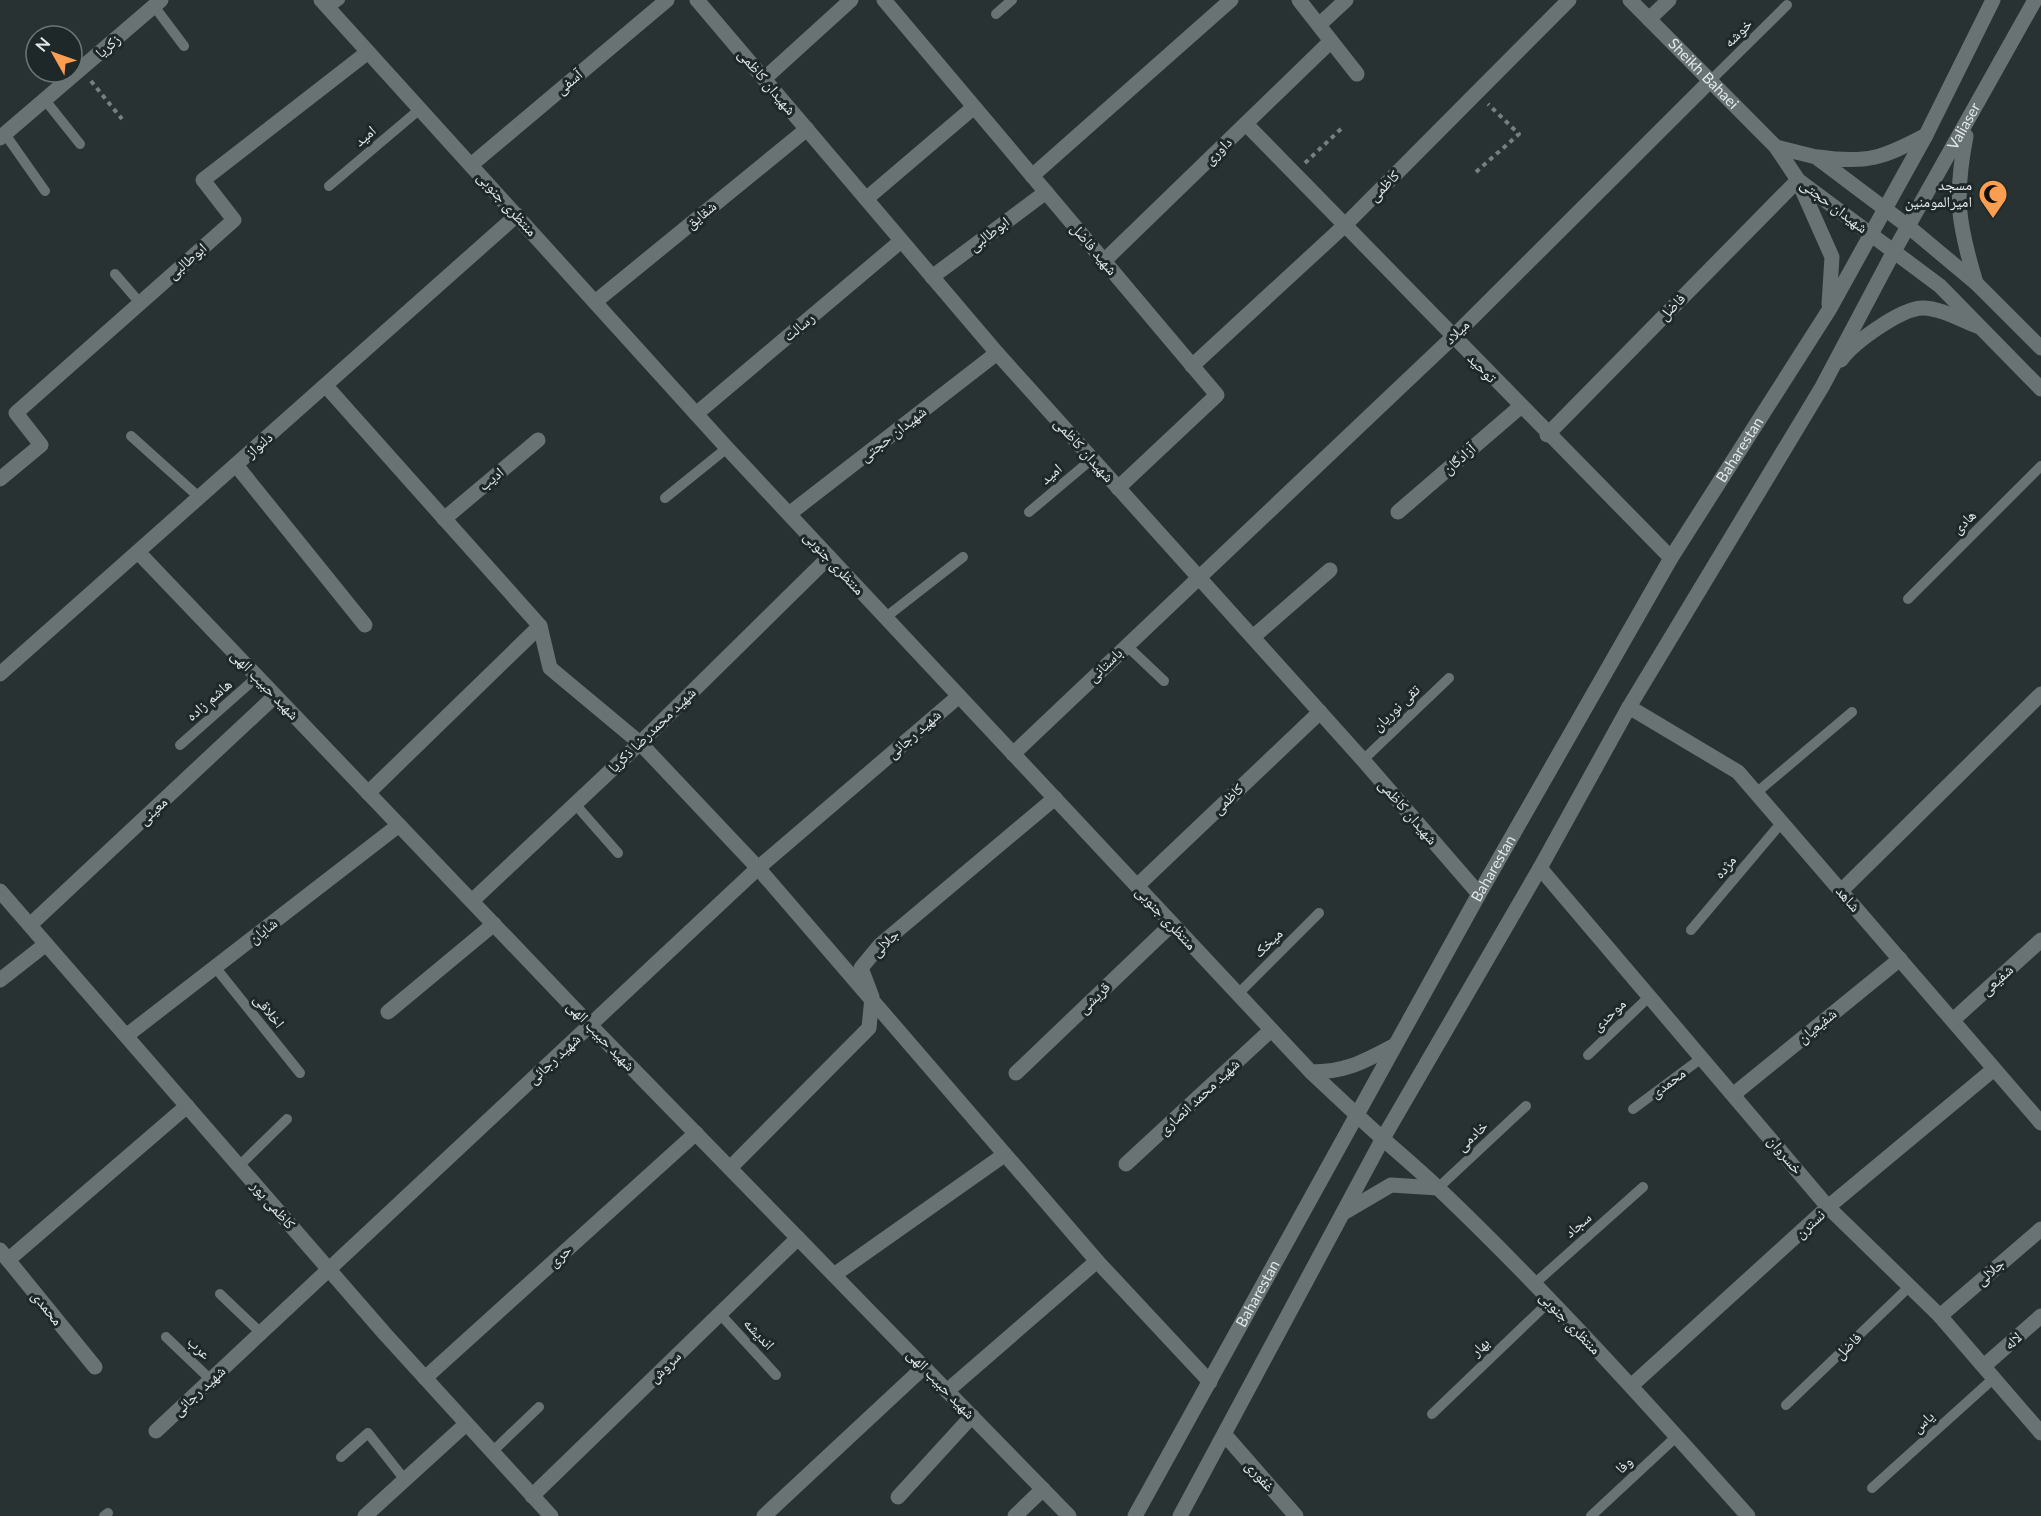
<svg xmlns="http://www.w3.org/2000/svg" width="2041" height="1516" viewBox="0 0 2041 1516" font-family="Lato,'Noto Naskh Arabic',sans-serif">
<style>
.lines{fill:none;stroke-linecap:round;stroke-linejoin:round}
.path{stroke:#777f80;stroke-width:4;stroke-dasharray:4.5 4.5;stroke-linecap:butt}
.service{stroke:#697374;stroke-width:10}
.minor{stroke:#697374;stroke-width:15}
.tertiary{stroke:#697374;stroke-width:15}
.secondary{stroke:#697374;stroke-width:15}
.labels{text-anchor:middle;stroke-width:6;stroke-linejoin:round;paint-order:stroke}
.street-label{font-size:15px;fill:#e3e8e9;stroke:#1f2829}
.poi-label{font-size:15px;fill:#e3e8e9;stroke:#1f2829;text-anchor:end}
</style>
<rect width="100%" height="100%" fill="#293233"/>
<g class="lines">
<g class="path">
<polyline points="91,81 122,119"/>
<polyline points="1305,163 1343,127"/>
<polyline points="1476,172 1519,134 1488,104"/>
</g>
<g class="service">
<polyline points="154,6 184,46"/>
<polyline points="329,8 340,0"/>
<polyline points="996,14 1012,0"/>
<polyline points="1710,81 1787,5"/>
<polyline points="45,100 80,144"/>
<polyline points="5,134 45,191"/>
<polyline points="329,186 420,109"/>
<polyline points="115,274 140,303"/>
<polyline points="131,436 200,498"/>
<polyline points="665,498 727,448"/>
<polyline points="1029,512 1092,459"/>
<polyline points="1908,599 2041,466"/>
<polyline points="886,617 963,557"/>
<polyline points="1126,645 1164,681"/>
<polyline points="180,745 257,677"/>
<polyline points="1363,760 1449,678"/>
<polyline points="1756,793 1852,712"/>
<polyline points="575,804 618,853"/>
<polyline points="1691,930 1782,822"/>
<polyline points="215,967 300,1073"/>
<polyline points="1238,994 1319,913"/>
<polyline points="1588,1055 1650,996"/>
<polyline points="1633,1109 1703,1057"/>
<polyline points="239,1166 287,1119"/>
<polyline points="1438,1188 1526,1106"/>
<polyline points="1533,1285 1643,1187"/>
<polyline points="220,1294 262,1334"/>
<polyline points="720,1314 776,1375"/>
<polyline points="166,1337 211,1380"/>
<polyline points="1786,1405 1909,1287"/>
<polyline points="1432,1414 1549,1302"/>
<polyline points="492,1452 539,1407"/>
<polyline points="341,1457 368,1433 405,1480"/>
<polyline points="1872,1488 1994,1378"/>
<polyline points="104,1516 108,1513"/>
<polyline points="1591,1516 1677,1436"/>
</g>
<g class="minor">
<polyline points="697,0 997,353 1363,760 1479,894"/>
<polyline points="884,0 1217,395 1118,488"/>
<polyline points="1299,0 1357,74"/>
<polyline points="1649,19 1669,0"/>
<polyline points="1319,25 1346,0"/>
<polyline points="764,79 851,0"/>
<polyline points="1246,124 1671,558"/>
<polyline points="0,138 161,0"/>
<polyline points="471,165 667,0"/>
<polyline points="1032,176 1231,0"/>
<polyline points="866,199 974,107"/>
<polyline points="1104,261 1331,41"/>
<polyline points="932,277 1046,192"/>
<polyline points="595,302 807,129"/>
<polyline points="1192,366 1344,226 1569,0"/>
<polyline points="326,386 540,626 550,668 640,743 758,868 1097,1261 1210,1382"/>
<polyline points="696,414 901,241"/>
<polyline points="1547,435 1798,180"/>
<polyline points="236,465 365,625"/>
<polyline points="0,479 41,445 16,413 234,220 203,180 368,52"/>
<polyline points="1398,512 1520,407"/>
<polyline points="789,514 997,353"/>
<polyline points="444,519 538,440"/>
<polyline points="138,552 590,1025 1069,1516"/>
<polyline points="1253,637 1330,570"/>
<polyline points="0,674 517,215"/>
<polyline points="1629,707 1738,772 2041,1123"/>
<polyline points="1013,754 1453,337 1710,81"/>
<polyline points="368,793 540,626"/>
<polyline points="1540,868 1828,1207 1940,1316 2041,1433"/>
<polyline points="1137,886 1320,712"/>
<polyline points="1841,891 2041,694"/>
<polyline points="472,901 640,743 829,557"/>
<polyline points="30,925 275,696"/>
<polyline points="0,980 46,944"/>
<polyline points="388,1012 494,924"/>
<polyline points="1953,1020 2041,940"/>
<polyline points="126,1036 399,825"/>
<polyline points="1016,1073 1172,924"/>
<polyline points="1734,1094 1900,959"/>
<polyline points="1126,1164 1271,1030"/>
<polyline points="730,1168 869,1028 872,997 861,968 880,945 1055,798"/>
<polyline points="0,1250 95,1367"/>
<polyline points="8,1260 187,1106"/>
<polyline points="834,1275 1004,1155"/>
<polyline points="1940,1316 2041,1229"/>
<polyline points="1984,1366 2041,1316"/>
<polyline points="425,1378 696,1133"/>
<polyline points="1631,1386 1828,1207 1994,1069"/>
<polyline points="947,1391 1097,1261"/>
<polyline points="156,1431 758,868 959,696"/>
<polyline points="532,1496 798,1238"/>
<polyline points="898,1497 972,1416"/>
<polyline points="365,1516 466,1424"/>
<polyline points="764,1516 924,1367"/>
<polyline points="1015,1516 1043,1489"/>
</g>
<g class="tertiary">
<polyline points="0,891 385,1334 551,1516"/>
<path d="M1311 1072C1347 1072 1365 1061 1395 1045"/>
<path d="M1358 1116C1384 1141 1413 1164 1439 1189 1547 1292 1648 1404 1748 1516"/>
<polyline points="1345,1212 1391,1185 1438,1188"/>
<polyline points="1225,1435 1296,1516"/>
</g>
<g class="secondary">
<polyline points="321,0 727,448 1311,1072 1358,1116"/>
<path id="s1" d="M1630 0 1776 147 1798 180 1940 286 2041 389"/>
<path d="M1966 136C1954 198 1958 223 1976 283"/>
<polyline points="1776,147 1816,157 1909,227 1976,283 2041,348"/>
<path d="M1818 157C1867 164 1883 158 1926 135"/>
<polyline points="1800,185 1832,257 1829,304"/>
<path d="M1841 360C1853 343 1901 308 1923 308 1940 308 1961 320 1977 326"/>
<path id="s2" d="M1135 1516 1479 894 1671 558 1829 310 1926 135 1993 0"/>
<path id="s3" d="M1180 1516 1382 1140 1540 868 1629 707 1822 387 1893 253 2035 0"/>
</g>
</g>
<defs>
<g id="mosque-pin" transform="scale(1.5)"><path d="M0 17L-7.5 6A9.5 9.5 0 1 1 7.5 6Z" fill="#fb9e50" stroke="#1f2829"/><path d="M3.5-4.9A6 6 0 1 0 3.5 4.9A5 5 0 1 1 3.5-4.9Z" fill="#111"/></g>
</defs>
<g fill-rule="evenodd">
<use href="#mosque-pin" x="1993" y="194"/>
</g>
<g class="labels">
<g class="street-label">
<text transform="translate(1738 33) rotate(-45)" y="5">خوشه</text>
<text transform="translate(108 46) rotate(-41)" y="5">زکریا</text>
<text dy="5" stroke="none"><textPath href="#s1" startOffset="104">Sheikh Bahaei</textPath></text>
<text transform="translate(569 82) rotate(-40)" y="5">آسفی</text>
<text transform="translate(767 82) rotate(50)" y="5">شهیدان کاظمی</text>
<text dy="5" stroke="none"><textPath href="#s3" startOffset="1596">Valiaser</textPath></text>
<text transform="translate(365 136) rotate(-40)" y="5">امید</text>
<text transform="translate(1218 151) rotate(-44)" y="5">داوری</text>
<text transform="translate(1384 186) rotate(-45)" y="5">کاظمی</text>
<text transform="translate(507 204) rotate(48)" y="5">منتظری جنوبی</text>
<text transform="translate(1834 206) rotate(37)" y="5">شهیدان حجتی</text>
<text transform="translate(701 215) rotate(-39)" y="5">شقایق</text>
<text transform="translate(989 234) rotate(-37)" y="5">ابوطالبی</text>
<text transform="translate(1094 249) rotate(50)" y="5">شهید فاضل</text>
<text transform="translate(187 261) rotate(-41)" y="5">ابوطالبی</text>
<text transform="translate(1672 307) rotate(-46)" y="5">فاضل</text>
<text transform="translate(799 327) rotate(-40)" y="5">رسالت</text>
<text transform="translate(1457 332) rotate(-44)" y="5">میلاد</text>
<text transform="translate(1482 368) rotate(46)" y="5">توحید</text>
<text transform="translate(893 434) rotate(-38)" y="5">شهیدان حجتی</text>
<text transform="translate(259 445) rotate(-41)" y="5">دلنواز</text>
<text transform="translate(1084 450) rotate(48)" y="5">شهیدان کاظمی</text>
<text dy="5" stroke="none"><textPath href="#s2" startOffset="1226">Baharestan</textPath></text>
<text transform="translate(1459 459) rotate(-41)" y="5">آزادگان</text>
<text transform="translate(1051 474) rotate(-40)" y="5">امید</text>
<text transform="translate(491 479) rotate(-40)" y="5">ادیب</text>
<text transform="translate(1964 522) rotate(-45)" y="5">هادی</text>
<text transform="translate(834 563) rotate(47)" y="5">منتظری جنوبی</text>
<text transform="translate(1105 665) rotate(-44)" y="5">باستانی</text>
<text transform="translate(265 685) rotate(46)" y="5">شهید حبیب الهی</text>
<text transform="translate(209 700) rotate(-41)" y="5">هاشم زاده</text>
<text transform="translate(1396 708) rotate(-44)" y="5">تقی نوریان</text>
<text transform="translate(652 730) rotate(-44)" y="5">شهید محمدرضا ذکریا</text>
<text transform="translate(914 734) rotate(-41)" y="5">شهید رجائی</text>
<text transform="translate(1228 799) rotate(-44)" y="5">کاظمی</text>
<text transform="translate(153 811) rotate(-43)" y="5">معینی</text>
<text transform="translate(1408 812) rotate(49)" y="5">شهیدان کاظمی</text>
<text transform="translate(1725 867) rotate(-50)" y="5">مژده</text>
<text dy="5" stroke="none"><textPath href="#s2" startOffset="740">Baharestan</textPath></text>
<text transform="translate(1848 899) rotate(49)" y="5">شاهد</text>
<text transform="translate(1166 918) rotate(47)" y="5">منتظری جنوبی</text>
<text transform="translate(263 931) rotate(-38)" y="5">شایان</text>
<text transform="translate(885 943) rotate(-44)" y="5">جلالی</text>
<text transform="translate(1268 943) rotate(-45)" y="5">میخک</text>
<text transform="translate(1997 980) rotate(-42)" y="5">شفیعی</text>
<text transform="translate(1094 998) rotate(-44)" y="5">قریشی</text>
<text transform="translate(269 1011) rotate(51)" y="5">اخلاقی</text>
<text transform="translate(1609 1015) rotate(-43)" y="5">موحدی</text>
<text transform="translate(1817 1026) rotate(-39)" y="5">شفیعیان</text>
<text transform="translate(601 1036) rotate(46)" y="5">شهید حبیب الهی</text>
<text transform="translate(554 1059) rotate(-43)" y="5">شهید رجائی</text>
<text transform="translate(1668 1083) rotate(-36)" y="5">محمدی</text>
<text transform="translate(1199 1097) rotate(-43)" y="5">شهید محمد انصاری</text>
<text transform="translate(1472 1136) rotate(-43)" y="5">خادمی</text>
<text transform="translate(1785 1155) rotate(50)" y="5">خسروان</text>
<text transform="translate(273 1205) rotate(49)" y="5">کاظمی پور</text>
<text transform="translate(1810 1224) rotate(-42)" y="5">نسترن</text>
<text transform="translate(1578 1225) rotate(-41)" y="5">سجاد</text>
<text transform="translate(560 1256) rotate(-42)" y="5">حری</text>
<text transform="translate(1990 1272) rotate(-41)" y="5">جلالی</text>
<text dy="5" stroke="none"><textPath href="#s2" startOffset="254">Baharestan</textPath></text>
<text transform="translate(47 1308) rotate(51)" y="5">محمدی</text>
<text transform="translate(1570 1323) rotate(46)" y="5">منتظری جنوبی</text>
<text transform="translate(759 1334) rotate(47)" y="5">اندیشه</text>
<text transform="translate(2013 1341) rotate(-41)" y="5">لاله</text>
<text transform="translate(1848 1346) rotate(-44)" y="5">فاضل</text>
<text transform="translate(1480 1347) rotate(-44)" y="5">بهار</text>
<text transform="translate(199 1348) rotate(44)" y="5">عرب</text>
<text transform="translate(665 1367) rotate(-44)" y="5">سروش</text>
<text transform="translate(941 1384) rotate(46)" y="5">شهید حبیب الهی</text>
<text transform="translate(199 1391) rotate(-43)" y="5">شهید رجائی</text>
<text transform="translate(1923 1422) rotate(-42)" y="5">یاس</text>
<text transform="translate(1624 1465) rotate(-43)" y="5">وفا</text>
<text transform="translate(1260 1476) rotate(49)" y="5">غفوری</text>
</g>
<g class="poi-label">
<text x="1972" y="190">مسجد<tspan x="1972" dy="17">امیرالمومنین</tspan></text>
</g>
</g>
<g transform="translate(54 54) rotate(310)"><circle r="28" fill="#1f2829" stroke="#6d7576" stroke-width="1.5"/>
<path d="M0-4.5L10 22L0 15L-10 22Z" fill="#fb9e50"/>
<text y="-9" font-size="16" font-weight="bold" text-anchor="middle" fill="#e3e8e9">N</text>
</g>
</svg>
